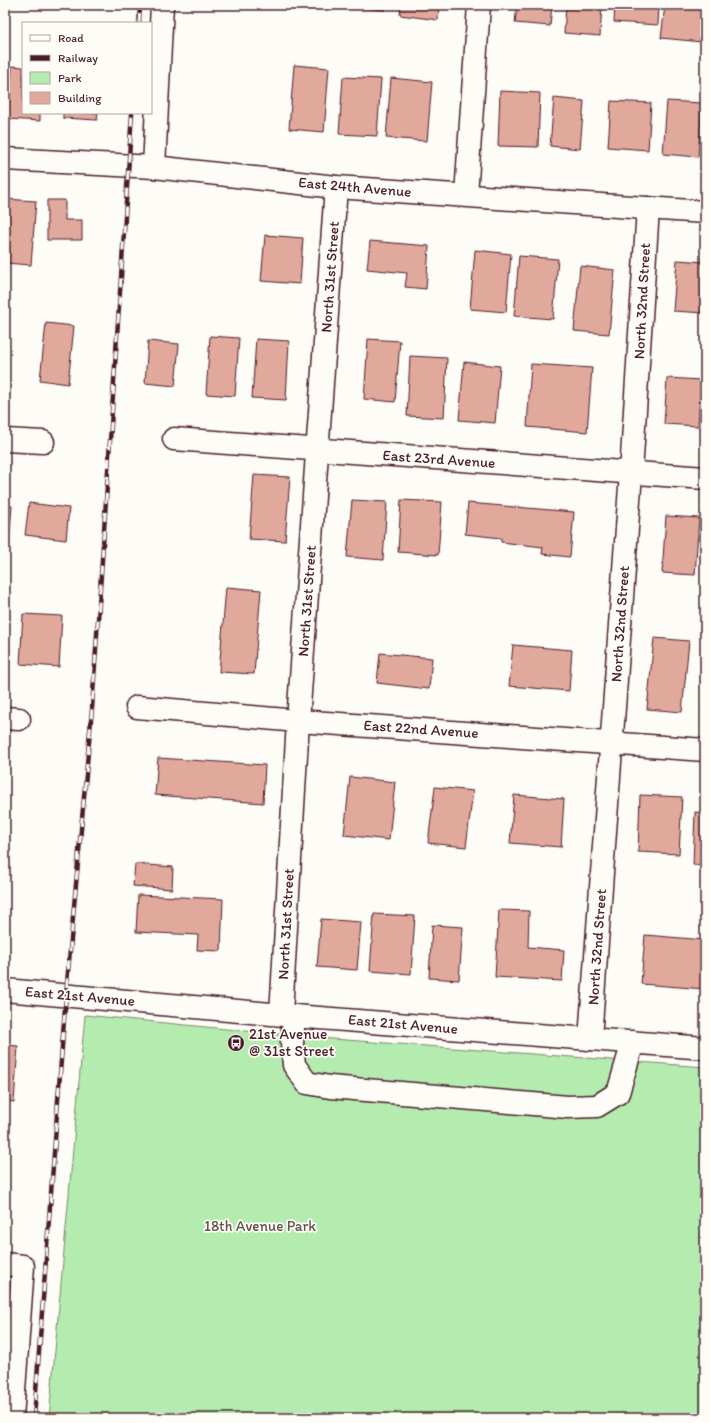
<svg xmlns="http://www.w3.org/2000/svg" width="710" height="1423" viewBox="0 0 710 1423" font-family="Itim,sans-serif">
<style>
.green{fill:#b4ecaf;stroke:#7f866d}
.building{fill:#e1a89c;stroke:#4a1f2b}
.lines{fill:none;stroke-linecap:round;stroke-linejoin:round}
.minor-casing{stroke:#4a1f2b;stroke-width:25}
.minor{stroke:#fdfcf7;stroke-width:22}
.rail-casing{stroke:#4a1f2b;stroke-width:4.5}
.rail{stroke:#fdfcf7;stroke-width:3;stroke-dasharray:9;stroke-linecap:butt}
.labels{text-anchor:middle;stroke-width:3.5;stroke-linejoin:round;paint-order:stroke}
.street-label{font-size:15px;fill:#4a1f2b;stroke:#fdfcf7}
.poi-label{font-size:15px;fill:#4a1f2b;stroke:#fdfcf7;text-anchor:start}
.park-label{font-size:15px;fill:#64524c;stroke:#fdfcf7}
</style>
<rect width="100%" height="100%" fill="#fdfcf7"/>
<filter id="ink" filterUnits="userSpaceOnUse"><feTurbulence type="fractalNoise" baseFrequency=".025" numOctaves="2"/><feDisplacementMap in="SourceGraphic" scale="8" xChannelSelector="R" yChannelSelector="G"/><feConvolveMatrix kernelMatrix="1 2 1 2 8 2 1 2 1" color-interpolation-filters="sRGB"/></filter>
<g filter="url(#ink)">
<polygon class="green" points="85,1015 306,1037 705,1067 705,1418 49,1418"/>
<g class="building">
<polygon points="246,5 282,5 282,7"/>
<polygon points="296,5 335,5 335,9"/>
<polygon points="348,5 386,5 385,10 348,7"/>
<polygon points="401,5 439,5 438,20 400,15"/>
<polygon points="517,5 552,5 550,26 515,23"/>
<polygon points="566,5 602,5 600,36 564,33"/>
<polygon points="615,5 659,5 658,25 614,22"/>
<polygon points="665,5 705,5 702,42 661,38"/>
<polygon points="294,65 329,68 324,132 289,129"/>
<polygon points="12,66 23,67 23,113 40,113 40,121 8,119"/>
<polygon points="343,77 381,79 377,136 339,134"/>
<polygon points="391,78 432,82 427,141 386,138"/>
<polygon points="500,91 540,93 538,147 498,146"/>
<polygon points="554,98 584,101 580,149 550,146"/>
<polygon points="611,101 651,103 648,150 608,147"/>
<polygon points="667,101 702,103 698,157 663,154"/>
<polygon points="63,113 98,113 97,120 63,118"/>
<polygon points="5,199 36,201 31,265 5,263"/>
<polygon points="47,200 65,200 65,220 82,220 82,240 47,240"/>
<polygon points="265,235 303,238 300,284 261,281"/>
<polygon points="370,241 429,246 426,289 405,287 407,273 367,269"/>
<polygon points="475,250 511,254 506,312 470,309"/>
<polygon points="519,256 558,259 553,319 514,316"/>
<polygon points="677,260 705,262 705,313 673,311"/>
<polygon points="580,266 615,270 609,334 574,331"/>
<polygon points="46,323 74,326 68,384 40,380"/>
<polygon points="210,336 239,338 235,396 206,394"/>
<polygon points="256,339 289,341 286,400 252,398"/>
<polygon points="368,339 400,341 395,402 364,399"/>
<polygon points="148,341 179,344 175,386 145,383"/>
<polygon points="410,356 447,358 444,418 407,416"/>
<polygon points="464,362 500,366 495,423 459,420"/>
<polygon points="531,364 592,368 587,432 527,427"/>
<polygon points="667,378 701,380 698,426 664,424"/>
<polygon points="254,475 290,477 285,541 249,539"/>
<polygon points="352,500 387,502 383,560 347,557"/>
<polygon points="401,500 442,502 438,555 398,552"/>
<polygon points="29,503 69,508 66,540 25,535"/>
<polygon points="468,503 574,512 570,557 542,554 543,547 501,542 501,538 465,534"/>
<polygon points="5,505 12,506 9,543 5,543"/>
<polygon points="666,516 699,518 695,575 662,573"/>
<polygon points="226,587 261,590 254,674 219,672"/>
<polygon points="23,614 62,616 59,667 20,664"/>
<polygon points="654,638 689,641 682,712 647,709"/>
<polygon points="513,645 572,650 569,691 509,686"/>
<polygon points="380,653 432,658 429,689 377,683"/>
<polygon points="705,653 705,714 702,714"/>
<polygon points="158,758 265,765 263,803 155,795"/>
<polygon points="350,777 395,782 389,840 344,835"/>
<polygon points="435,787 473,791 466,847 428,843"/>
<polygon points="514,795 564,799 561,847 510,843"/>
<polygon points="640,795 682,797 679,854 638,852"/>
<polygon points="695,812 705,813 705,866 693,865"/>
<polygon points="135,864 173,867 172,889 133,886"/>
<polygon points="138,895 223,899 221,951 197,950 198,935 136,932"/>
<polygon points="499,910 529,911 528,947 564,950 562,981 495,977"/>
<polygon points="374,914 415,916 411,974 370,971"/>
<polygon points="321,919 361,922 357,970 317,967"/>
<polygon points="432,925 463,927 459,980 429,978"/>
<polygon points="645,935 705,940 705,989 641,984"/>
<polygon points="5,1045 18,1046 14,1102 5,1101"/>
</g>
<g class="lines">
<g class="minor-casing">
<g id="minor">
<polyline points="5,159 154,167 336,187 705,212"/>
<polyline points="154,167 162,5"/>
<polyline points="466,195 479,5"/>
<polyline points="174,439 705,478"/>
<polyline points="5,440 43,442"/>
<polyline points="137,707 298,721 705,750"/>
<polyline points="5,718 19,719"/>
<polyline points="5,990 294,1016 705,1048"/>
<polyline points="281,1014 298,721 336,187"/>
<polyline points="294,1016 292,1043 294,1065 307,1083 330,1087 568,1107 597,1106 618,1093 633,1042"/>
<polyline points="590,1039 631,473 648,208"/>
<polyline points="5,1264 23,1266 12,1418"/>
</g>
</g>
<use href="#minor" class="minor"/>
<g class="rail-casing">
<g id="rail">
<polyline points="139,23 140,5"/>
<polyline points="34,1418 66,994 92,709 132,113"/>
</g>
</g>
<use href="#rail" class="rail"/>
</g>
</g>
<defs>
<g id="bus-disc" transform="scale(0.9)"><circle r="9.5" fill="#4a1f2b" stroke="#fdfcf7"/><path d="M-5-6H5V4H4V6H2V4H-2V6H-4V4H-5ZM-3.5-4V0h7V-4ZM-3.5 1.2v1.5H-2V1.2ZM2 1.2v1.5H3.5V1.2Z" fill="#fff"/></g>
</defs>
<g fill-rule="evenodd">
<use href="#bus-disc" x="236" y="1043"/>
</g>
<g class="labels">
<g class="street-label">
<text transform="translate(355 187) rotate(5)" y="5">East 24th Avenue</text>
<text transform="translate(330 277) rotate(-86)" y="5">North 31st Street</text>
<text transform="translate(642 301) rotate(-87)" y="5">North 32nd Street</text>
<text transform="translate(439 459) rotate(4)" y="5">East 23rd Avenue</text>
<text transform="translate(307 601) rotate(-86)" y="5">North 31st Street</text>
<text transform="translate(620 624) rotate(-86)" y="5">North 32nd Street</text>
<text transform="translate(421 729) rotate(4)" y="5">East 22nd Avenue</text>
<text transform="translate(286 924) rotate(-87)" y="5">North 31st Street</text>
<text transform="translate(597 947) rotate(-86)" y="5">North 32nd Street</text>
<text transform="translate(80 996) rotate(5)" y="5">East 21st Avenue</text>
<text transform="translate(403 1024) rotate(5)" y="5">East 21st Avenue</text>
</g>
<g class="poi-label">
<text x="249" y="1039">21st Avenue<tspan x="249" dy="17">@ 31st Street</tspan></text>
</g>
<g class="park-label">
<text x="260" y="1231">18th Avenue Park</text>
</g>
</g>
<rect width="710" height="1423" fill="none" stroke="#fdfcf7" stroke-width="20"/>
<rect x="10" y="10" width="690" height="1403" fill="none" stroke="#4a1f2b" stroke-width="1.5" filter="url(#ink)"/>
<rect x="22" y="22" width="130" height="92" fill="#fdfcf7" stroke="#b5a4a5"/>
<rect x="30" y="35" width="20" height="6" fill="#fdfcf7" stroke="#b5a4a5"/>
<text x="58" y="42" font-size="12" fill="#4a1f2b">Road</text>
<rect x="30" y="55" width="20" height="6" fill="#4a1f2b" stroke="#b5a4a5"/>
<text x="58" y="62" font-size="12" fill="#4a1f2b">Railway</text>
<rect x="30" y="72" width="20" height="12" fill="#b4ecaf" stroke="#b5a4a5"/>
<text x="58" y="82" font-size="12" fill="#4a1f2b">Park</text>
<rect x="30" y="92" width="20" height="12" fill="#e1a89c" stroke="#b5a4a5"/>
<text x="58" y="102" font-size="12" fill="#4a1f2b">Building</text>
</svg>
